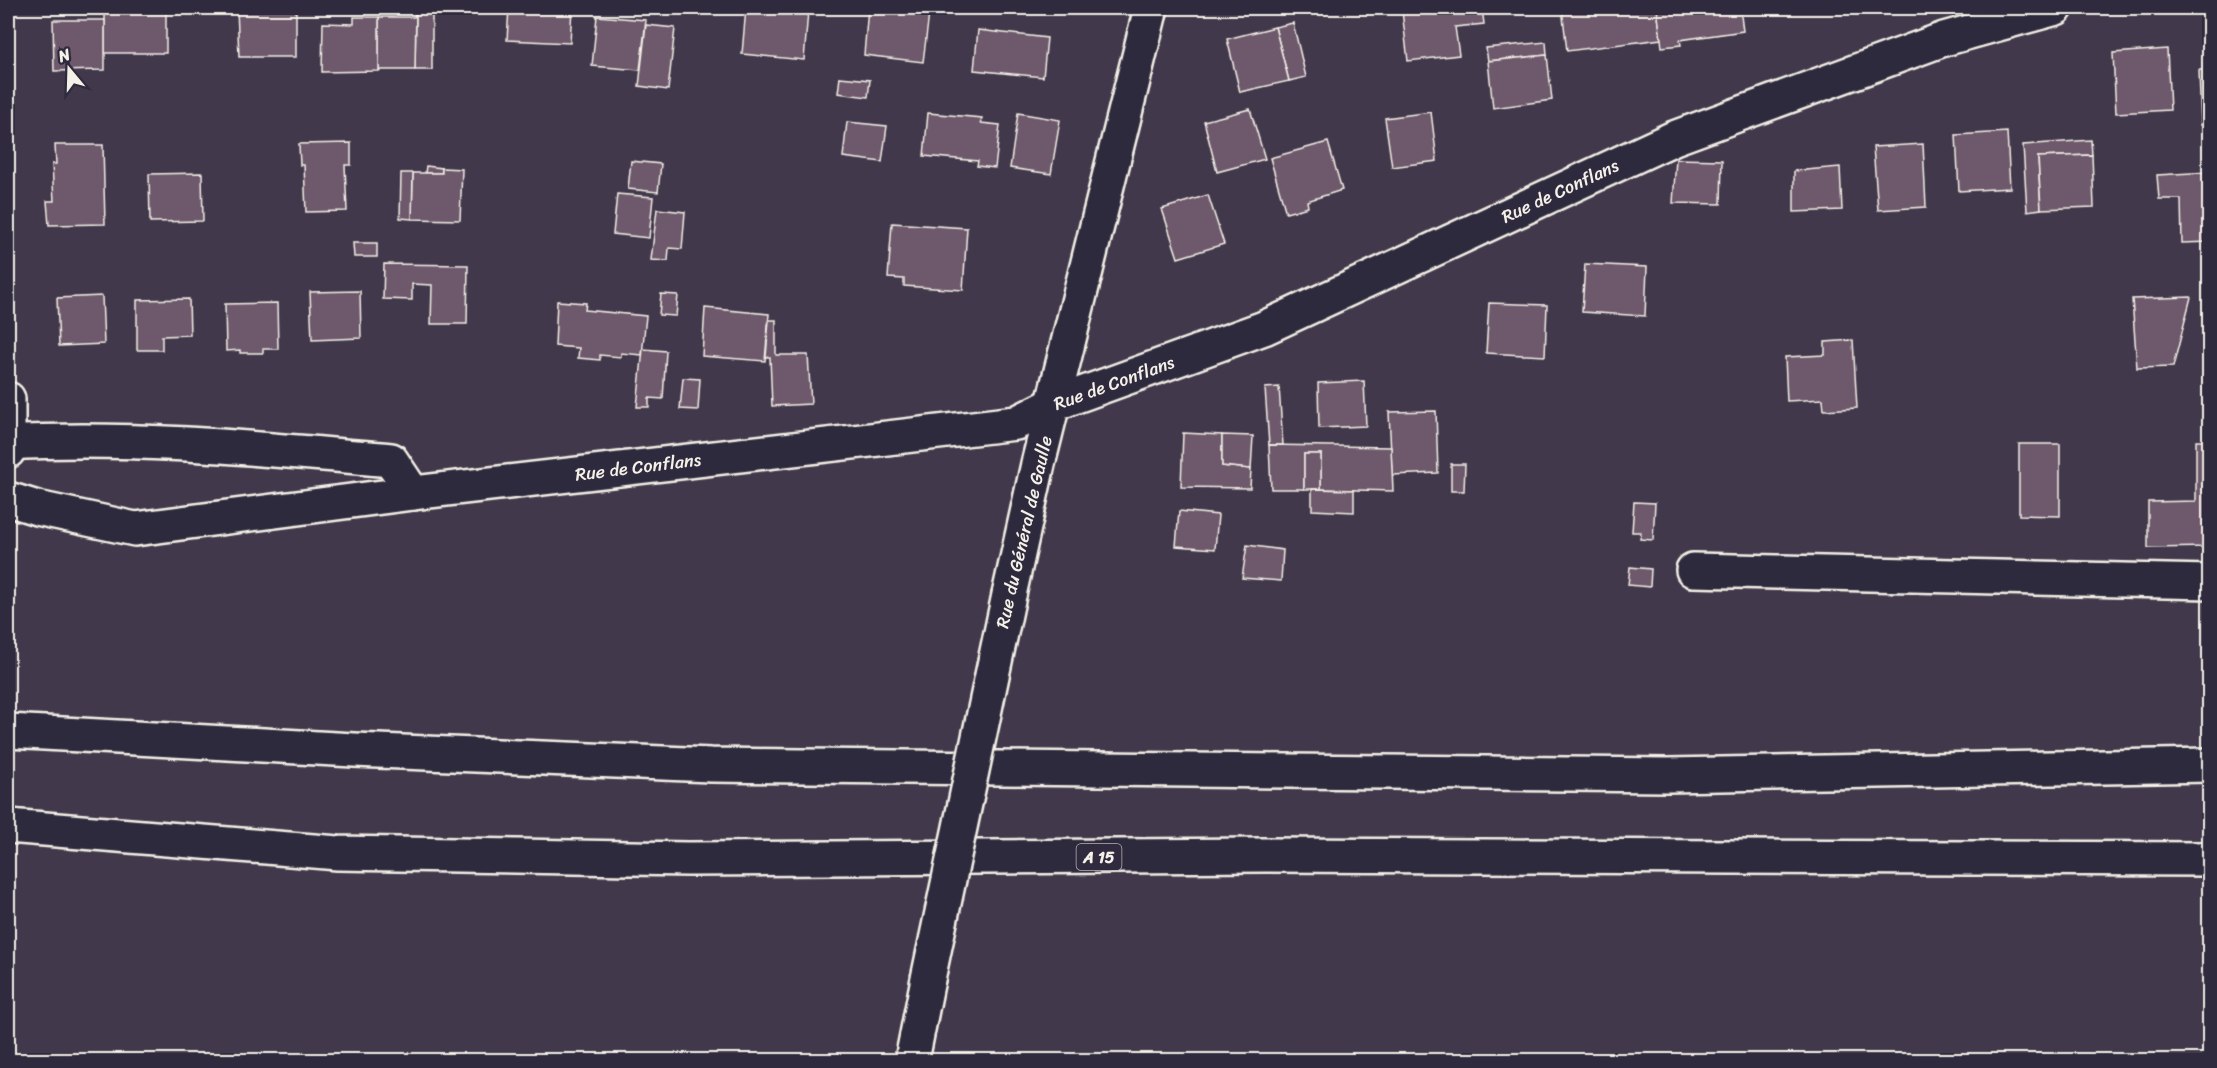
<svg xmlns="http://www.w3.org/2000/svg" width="2217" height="1068" viewBox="0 0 2217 1068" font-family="Sriracha,sans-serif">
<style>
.building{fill:#6e586c;stroke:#f4f1e8;stroke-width:1.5}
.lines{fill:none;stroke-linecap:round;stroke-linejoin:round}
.minor-casing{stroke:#f4f1e8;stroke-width:38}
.highway-casing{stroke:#f4f1e8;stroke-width:38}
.minor{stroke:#2f2a3d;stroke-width:33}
.highway{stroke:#2f2a3d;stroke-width:33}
.minor-bridge-casing{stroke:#f4f1e8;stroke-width:38;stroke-linecap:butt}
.minor-bridge{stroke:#2f2a3d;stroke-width:33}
.labels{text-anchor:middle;stroke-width:6;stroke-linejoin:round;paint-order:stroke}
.shield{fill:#2f2a3d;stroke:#b9b5b5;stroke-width:1.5}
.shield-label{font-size:16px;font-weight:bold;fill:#f4f1e8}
.street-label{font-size:18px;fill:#f4f1e8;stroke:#2f2a3d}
</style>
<rect width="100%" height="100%" fill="#42384b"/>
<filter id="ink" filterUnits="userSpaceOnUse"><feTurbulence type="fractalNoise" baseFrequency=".0167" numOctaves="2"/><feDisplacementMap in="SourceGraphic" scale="12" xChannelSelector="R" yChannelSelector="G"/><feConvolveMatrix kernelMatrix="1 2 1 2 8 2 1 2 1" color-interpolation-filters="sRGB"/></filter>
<g filter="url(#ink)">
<g class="building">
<rect x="105" y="8" width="61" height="45"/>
<polygon points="237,8 296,8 296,57 239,57"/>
<polygon points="509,8 572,8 570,43 507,40"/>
<polygon points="746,8 808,11 804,60 742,54"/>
<polygon points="868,8 929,14 923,62 864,55"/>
<polygon points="1431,8 1482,8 1484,24 1455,27 1459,55 1408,61 1402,11"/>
<polygon points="1562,8 1657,8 1661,39 1567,51"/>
<polygon points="1657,8 1740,8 1743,31 1680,40 1681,45 1662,47"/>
<polygon points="416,11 432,11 432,70 415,70"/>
<polygon points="416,11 415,70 379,70 379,17 414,17"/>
<polygon points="597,16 646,20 640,70 592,66"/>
<polygon points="354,17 379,17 379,71 322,72 323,23 354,24"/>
<polygon points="53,20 105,20 105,70 54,71"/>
<polygon points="1293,23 1306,77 1289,81 1275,27"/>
<polygon points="646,25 675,28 668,90 639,86"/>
<polygon points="1275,27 1289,81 1240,92 1227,39"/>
<polygon points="978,30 1047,38 1043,77 974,70"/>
<polygon points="1546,42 1547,55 1488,61 1486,48"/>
<polygon points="2167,49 2170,110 2116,113 2113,53"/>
<polygon points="1547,55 1552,100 1493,108 1488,61"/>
<polygon points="2199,70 2210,70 2210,124 2201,125"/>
<polygon points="840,77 870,80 868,97 838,93"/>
<polygon points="1250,109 1265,159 1217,172 1204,121"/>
<polygon points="1431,112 1437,161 1392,167 1385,118"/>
<polygon points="928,113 982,118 981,123 1000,125 995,168 977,166 978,161 924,156"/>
<polygon points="1018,113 1060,120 1051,174 1010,168"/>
<polygon points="847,122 887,126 882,162 843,157"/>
<polygon points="2007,132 2010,188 1959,191 1956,135"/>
<polygon points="2091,140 2092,155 2038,157 2041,209 2027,211 2023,145"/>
<polygon points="1328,142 1342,190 1307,201 1308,207 1286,213 1270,158"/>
<polygon points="351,143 351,165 345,165 347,211 306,212 304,165 300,165 299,144"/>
<polygon points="1923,144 1926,207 1878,210 1873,147"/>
<polygon points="55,145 103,145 105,224 49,225 47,201 54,201 52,164 56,164"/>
<polygon points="2092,155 2094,207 2041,209 2038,157"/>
<polygon points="1676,159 1722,160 1721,204 1673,203"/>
<polygon points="631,161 661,164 658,192 628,189"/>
<polygon points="426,166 442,168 442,173 425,173"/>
<polygon points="1840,167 1842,210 1794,212 1794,171"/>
<polygon points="442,168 462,169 460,220 412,219 413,173 442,173"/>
<polygon points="2209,172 2210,242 2182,243 2181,199 2159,199 2157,175"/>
<polygon points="202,173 203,221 150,222 149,174"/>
<polygon points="401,173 413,173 412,219 400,218"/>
<polygon points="617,194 653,197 649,238 613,234"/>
<polygon points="1208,195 1224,244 1178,258 1162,209"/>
<polygon points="657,209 685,212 682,249 669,248 668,261 651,260"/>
<polygon points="892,223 967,228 963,290 904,286 904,279 888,278"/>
<polygon points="353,243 377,243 377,257 354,257"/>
<polygon points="384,264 468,265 467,324 431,324 432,285 412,284 412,300 383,299"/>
<polygon points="1585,264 1647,267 1645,316 1582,312"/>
<polygon points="360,291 361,338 312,340 310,292"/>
<polygon points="661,294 678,295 676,316 659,315"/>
<polygon points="102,296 104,344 59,346 57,298"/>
<polygon points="2191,297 2173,367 2137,368 2132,299"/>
<polygon points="189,299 190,335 162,336 162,350 137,350 137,300"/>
<polygon points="557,301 586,303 585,310 646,316 642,355 621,353 621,357 600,355 600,360 578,358 579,348 555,346"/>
<polygon points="277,303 278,349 263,349 263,353 240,353 240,350 226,351 225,304"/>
<polygon points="1489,303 1547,305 1545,356 1486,353"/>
<polygon points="705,308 769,314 765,361 702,356"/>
<polygon points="769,320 776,320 776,355 808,355 811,404 772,406 770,357 766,357"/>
<polygon points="1853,340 1857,408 1824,410 1823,399 1787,401 1785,357 1825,355 1825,342"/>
<polygon points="643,349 666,351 663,399 649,398 649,407 637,407"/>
<polygon points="683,378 700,379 698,410 680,409"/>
<polygon points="1364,381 1366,426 1319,428 1318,383"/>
<polygon points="1279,387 1283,445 1269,445 1265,388"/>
<polygon points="1436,411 1438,473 1392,475 1389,412"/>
<polygon points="1183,433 1222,435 1222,466 1251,469 1250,488 1181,487"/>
<polygon points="1222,435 1253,436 1251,469 1222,466"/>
<polygon points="2196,440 2210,440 2210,547 2148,548 2148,502 2196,501"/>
<polygon points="2019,444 2060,444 2060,516 2019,515"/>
<polygon points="1269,445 1391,447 1393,491 1321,489 1321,454 1304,454 1304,489 1271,489"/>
<rect x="1304" y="454" width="17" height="35"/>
<polygon points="1451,464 1465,464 1464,491 1451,491"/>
<polygon points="1312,489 1354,490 1354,512 1312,510"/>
<polygon points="1634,502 1655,503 1653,540 1640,539 1641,532 1632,532"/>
<polygon points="1179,511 1218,515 1215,549 1176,546"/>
<polygon points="1247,545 1283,550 1281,581 1242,578"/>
<polygon points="1630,567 1651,569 1650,587 1628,585"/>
</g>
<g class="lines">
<g class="minor-casing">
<g id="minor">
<polyline points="8,399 8,451"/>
<path d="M8 443C134 436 266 449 391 460L413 493"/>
<polyline points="8,499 37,508 135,529 413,493 1016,423 1054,404 1264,328 1674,138 1944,39 2056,8"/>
<polyline points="1693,570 2210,582"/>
<polyline points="1009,595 1038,464 1151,8"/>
<polyline points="912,1060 928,979"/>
</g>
</g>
<g class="highway-casing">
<g id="highway">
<polyline points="8,731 354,750 711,765 1668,775 2210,765"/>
<polyline points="8,826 338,853 688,859 1264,855 2210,859"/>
</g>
</g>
<use href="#minor" class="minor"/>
<use href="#highway" class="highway"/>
<g class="minor-bridge-casing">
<polyline id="minor-bridge" points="928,979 1009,595"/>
</g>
<use href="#minor-bridge" class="minor-bridge"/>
</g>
</g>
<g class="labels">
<rect class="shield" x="1076.5" y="844" width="45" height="26" rx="4.5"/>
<g class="shield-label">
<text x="1099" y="863">A 15</text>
</g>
<g class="street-label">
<text transform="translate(1560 191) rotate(-25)" y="6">Rue de Conflans</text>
<text transform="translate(1114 383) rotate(-20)" y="6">Rue de Conflans</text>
<text transform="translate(638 467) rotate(-7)" y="6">Rue de Conflans</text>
<text transform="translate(1024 532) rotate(-77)" y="6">Rue du Général de Gaulle</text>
</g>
</g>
<rect width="2217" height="1068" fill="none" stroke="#2f2a3d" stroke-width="30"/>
<rect x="15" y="15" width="2187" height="1038" fill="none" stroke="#f4f1e8" stroke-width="2" filter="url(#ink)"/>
<g transform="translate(69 69) rotate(341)" stroke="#2f2a3d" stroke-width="4.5" paint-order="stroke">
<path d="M0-4.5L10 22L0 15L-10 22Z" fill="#f4f1e8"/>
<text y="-9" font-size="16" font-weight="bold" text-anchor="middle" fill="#f4f1e8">N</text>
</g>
</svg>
